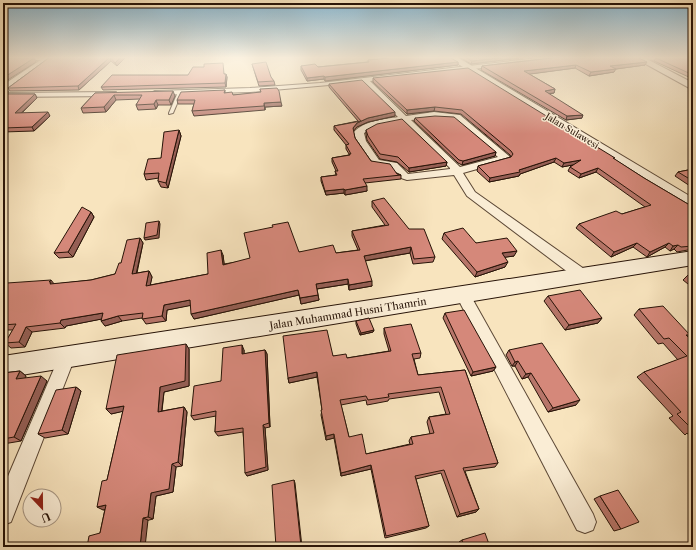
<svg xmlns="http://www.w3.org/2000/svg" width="696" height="550" viewBox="0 0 696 550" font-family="'Libre Caslon Text',serif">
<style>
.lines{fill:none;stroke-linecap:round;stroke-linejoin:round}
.service-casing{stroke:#5b4735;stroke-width:2}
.minor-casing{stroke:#5b4735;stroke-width:2}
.tertiary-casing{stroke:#5b4735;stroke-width:2}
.secondary-casing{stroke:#271307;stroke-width:2}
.service{fill:#faedd5;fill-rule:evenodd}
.minor{fill:#faedd5;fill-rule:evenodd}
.tertiary{fill:#faedd5;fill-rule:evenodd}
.secondary{fill:#faedd5;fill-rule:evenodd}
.wall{fill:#b77569;stroke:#271307;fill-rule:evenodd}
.shaded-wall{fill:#955f55;stroke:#271307}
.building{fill:#d5887a;stroke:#271307;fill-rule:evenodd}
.labels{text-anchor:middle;stroke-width:3;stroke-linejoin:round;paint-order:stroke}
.far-street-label{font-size:9px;fill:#271307;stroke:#faedd5}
.street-label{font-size:10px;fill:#271307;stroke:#faedd5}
</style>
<rect width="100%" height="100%" fill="#f8e4be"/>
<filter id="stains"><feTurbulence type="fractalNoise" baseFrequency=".005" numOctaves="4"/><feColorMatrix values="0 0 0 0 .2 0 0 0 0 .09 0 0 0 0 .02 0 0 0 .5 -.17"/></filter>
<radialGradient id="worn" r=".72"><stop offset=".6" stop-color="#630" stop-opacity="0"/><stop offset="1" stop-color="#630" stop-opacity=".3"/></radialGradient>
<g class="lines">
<g class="service-casing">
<g id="service">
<polygon points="520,57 524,57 531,60 528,61"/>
<polygon points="180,91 182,92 173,113 169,114 169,113 178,92"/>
</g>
</g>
<g class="minor-casing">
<g id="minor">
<polygon points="3,57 50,57 51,58 48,60 3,60"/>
<path d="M546 57H563L560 59 370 81 406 116 434 112 460 115 509 156 510 158 509 160 463 173 475 192 587 271 589 275 587 279 582 280 577 279 467 196 454 175 407 180 398 177 390 167 372 164 356 141 354 132C364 121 384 119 398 117L362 82 250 92 155 95 151 93 155 91 250 88 320 83ZM434 118 454 119 498 157 460 167 411 120ZM402 121 450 168V169L408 174 397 163 379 160 366 141 364 133 376 127Z"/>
<polygon points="641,57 680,57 677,59 639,60 639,58"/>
<polygon points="113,92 116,92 116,96 3,97 3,93"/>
<polygon points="463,289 468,291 593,514 596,522 593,530 585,533 577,530 456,295 458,291"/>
<polygon points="67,350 73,352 75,357 11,522 3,525 3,488 59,357 61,352"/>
</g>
</g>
<g class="tertiary-casing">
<g id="tertiary">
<polygon points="45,57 54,57 7,92 3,93 3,85"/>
<polygon points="447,57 457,57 693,198 693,209 688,207"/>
<polygon points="633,57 643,57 693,83 693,90"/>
</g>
</g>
<g class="secondary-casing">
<polygon id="secondary" points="693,251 693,265 3,378 3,356"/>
</g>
<use href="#service" class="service"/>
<use href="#minor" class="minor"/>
<use href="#tertiary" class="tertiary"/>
<use href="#secondary" class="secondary"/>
</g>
<g class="wall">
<polygon points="50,57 126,57 117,66 111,61 79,90 10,91 8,88"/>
<polygon points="387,57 458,62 458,65 325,81 324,79 307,81 301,70 301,66 318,67 368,62 368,60 387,59"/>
<polygon points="459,57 520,57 519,58 471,64"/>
<polygon points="561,57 645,65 615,69 614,72 589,76 575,68 529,74 555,89 554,93 549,94 582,118 566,120 481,70 482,66"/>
<polygon points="679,57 693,57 693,79 654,61 656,58"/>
<polygon points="252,64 274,81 275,85 259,86"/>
<polygon points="225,74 227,77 226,87 103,90 101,87"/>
<polygon points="373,78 614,159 644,178 693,207 693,249 677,252 674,249 670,251 665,247 647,257 633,247 611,257 576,228 579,224 622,214 645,207 596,172 579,178 568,171 570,167 572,165 562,167 554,162 520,174 519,176 489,182 477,171 478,166 511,157 510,155 461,114 434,111 407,114 373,82"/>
<polygon points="329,84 395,116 368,122 357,127 353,131 355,138 371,161 401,175 401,179 365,183 367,191 345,195 344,193 326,195 321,181 321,177 336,175 335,171 336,171 332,162 332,158 349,155 349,154 346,149 346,145 334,130 334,126 358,121 329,87"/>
<polygon points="260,89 282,106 265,107 265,110 194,116 192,111 194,104 178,104 177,100 225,90 225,93 233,95 261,93"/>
<polygon points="95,93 175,96 171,105 158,105 156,109 138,110 136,105 140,99 116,100 106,112 83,113 81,108"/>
<polygon points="3,94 35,94 37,98 22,113 50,116 34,131 3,132"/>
<polygon points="415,118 496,152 495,156 462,165 458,163 414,121"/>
<polygon points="179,130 181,136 168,188 161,187 158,181 159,178 146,180 144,174 161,158"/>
<polygon points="366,130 447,162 446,166 409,172 397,162 380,159 367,140 366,134"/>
<polygon points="693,169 693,188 675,176 678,172"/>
<polygon points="372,201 409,229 435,257 433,262 413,264 410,253 365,261 372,286 349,290 348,284 317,289 319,300 301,304 299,295 194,319 191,305 167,310 166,321 146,324 142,318 122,321 105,326 101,319 66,326 65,328 32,332 25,347 11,348 5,343 13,330 3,330 3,288 55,284 91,280 115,274 121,263 140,238 143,243 137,273 149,271 152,277 150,285 208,274 223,255 224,264 299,252 336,253 358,250 352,236 352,231 385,225 372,207"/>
<polygon points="91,212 94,217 73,257 59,258 54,253"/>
<polygon points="444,233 476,243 514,256 505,257 505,267 475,277 442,239"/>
<polygon points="693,274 693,288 683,280 688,275"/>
<polygon points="548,296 602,318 598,323 565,330 544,301"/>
<polygon points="639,309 690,335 687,336 693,342 693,440 687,433 685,435 669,418 673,416 637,377 644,372 678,360 663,343 658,344 634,315"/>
<polygon points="445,313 496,367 493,371 471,376 443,318"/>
<polygon points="356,321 374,330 373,332 360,335 356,324"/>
<path d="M384 328 421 353 420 358 414 359 418 375 465 370 498 463 495 467 465 471 479 509 476 512 457 517 441 473 416 479 429 526 426 528 385 538 371 469 341 476 334 438 326 440 321 415 322 410 317 377 289 383 288 378 333 356 347 358 389 351 384 334ZM439 392 446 414 429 417 427 422 430 434 411 437 409 441 410 444 366 454 349 437 341 405 366 400 367 405 388 401 389 399Z"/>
<polygon points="189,349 189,386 164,392 162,411 184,407 187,412 182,466 176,467 173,492 156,496 153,519 100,533 105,509 103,510 107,480 123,411 111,414 106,409"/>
<polygon points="244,350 244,354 265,350 267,354 270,427 265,428 268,470 247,476 243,432 218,436 215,432 216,416 194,420 191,416 221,381"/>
<polygon points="509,350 576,405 548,412 528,377 522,379 515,366 512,366 506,355"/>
<polygon points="20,371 26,376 25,378 47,381 21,441 3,444 3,373"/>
<polygon points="76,387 81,391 68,434 45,438 38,434"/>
<polygon points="600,496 621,529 614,531 594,499"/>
<polygon points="462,540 490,547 460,547 459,542"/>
</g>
<g class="shaded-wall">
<polygon points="110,57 111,61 79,90 78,86"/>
<polygon points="121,57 126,57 117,66 115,63"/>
<polygon points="508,57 520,57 519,58 471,64 472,61"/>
<polygon points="34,58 36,62 3,83 3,78"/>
<polygon points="458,62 458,65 325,81 325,77"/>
<polygon points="647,62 645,65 609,70 610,66"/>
<polygon points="576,65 575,68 523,75 524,71"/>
<polygon points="616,69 614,72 589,76 591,72"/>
<polygon points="226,74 227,77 226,87 225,83"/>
<polygon points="324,76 324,79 307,81 307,78"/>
<polygon points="555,89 554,93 544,94 545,91"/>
<polygon points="173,91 175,96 171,105 169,100"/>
<polygon points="35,94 37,98 17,117 15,113"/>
<polygon points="114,95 116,100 106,112 104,107"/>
<polygon points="156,100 158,105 156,109 154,104"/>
<polygon points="281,102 282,106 265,107 265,110 264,103"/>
<polygon points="435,107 434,111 407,114 407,110"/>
<polygon points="48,112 50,116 34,131 32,127"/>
<polygon points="395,112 395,116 368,122 357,127 353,132 353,128 357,123 368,118"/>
<polygon points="583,115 582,118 566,120 567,116"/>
<polygon points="179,130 181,136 168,188 166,183"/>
<polygon points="496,152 495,156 462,165 463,161"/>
<polygon points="556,158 554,162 520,174 519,176 489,182 490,178 519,170"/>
<polygon points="581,160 578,164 562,167 564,163"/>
<polygon points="447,162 446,166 409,172 409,168"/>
<polygon points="598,168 596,172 579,178 581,174"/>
<polygon points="367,186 367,191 345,195 345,190"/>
<polygon points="344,189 344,193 326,195 325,191"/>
<polygon points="91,212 94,217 73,257 68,252"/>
<polygon points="159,221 160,224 159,238 145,240 144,238"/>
<polygon points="140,238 143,243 135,279 132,274"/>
<polygon points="637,243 633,247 611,257 614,252"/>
<polygon points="669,243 665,247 647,257 650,252"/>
<polygon points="678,245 674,249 670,251 673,246"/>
<polygon points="411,247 410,253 363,261 364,256"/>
<polygon points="221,250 223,255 225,270 223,265"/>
<polygon points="517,251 514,256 500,258 502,253"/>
<polygon points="508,262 505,267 475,277 477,272"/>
<polygon points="149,271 152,277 149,291 146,286"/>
<polygon points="348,279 348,284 316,289 316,284"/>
<polygon points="51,280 55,285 55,290 49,282"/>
<polygon points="372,281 372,286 349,290 349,285"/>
<polygon points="298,290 299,295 194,319 191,314"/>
<polygon points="318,295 319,300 301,304 300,298"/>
<polygon points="190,300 193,305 167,310 166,321 162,316 164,305"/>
<polygon points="103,313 107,318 66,326 65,328 60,323 61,320"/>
<polygon points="118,316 122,321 105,326 101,321"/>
<polygon points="602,318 598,323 565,330 569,325"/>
<polygon points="26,327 32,332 25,347 19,342"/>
<polygon points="374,330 373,332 360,335 361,333"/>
<polygon points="186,344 189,349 189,386 164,392 161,416 158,412 160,387"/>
<polygon points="242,345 244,350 244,359 242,354"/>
<polygon points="265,350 267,354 270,427 269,423"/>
<polygon points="518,361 515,366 512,366 515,362"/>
<polygon points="496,367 493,371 471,376 473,372"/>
<polygon points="20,371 26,376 22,384 16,379"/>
<polygon points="317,372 317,377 289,383 288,378"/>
<polygon points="531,373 528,377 522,379 526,374"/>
<polygon points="41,376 47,381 21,441 14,437"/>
<polygon points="76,387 81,391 68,434 62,430"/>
<polygon points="580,400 576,405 548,412 553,408"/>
<polygon points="124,406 129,410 111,414 106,409"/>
<polygon points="184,407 187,412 182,466 178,462"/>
<polygon points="263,425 265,428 268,470 247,476 245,473"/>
<polygon points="334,434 334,438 326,440 326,436"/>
<polygon points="172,464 176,467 173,492 156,496 153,519 148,517 151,493"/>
<polygon points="371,465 371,469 341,476 341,473"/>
<polygon points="294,480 295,483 302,547 297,547"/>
<polygon points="106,505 111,508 103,510 97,507"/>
<polygon points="479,509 476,512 457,517 460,514"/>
<polygon points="143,518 148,520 145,547 140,547"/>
</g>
<g class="building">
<polygon points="50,57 121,57 115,63 110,57 78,86 8,88"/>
<polygon points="387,57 449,57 458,62 325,77 324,76 307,78 301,66 315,64 318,67 359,63 369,62 368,60 389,58"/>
<polygon points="465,57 508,57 472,61"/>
<polygon points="561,57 637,57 647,62 610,66 616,69 591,72 576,65 524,71 555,89 545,91 583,115 567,116 482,66"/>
<polygon points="679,57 693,57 693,75 656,58"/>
<polygon points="3,58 34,58 3,78"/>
<polygon points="266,62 271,77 274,81 258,82 252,64"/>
<polygon points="223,63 224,74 226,74 225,83 101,87 112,75 188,75 193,67 204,67 204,64"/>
<polygon points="468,68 615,158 613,158 644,178 693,207 693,246 681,247 678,245 673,246 669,243 650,252 637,243 614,252 579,224 616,211 622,214 651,205 598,168 581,174 570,167 581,160 564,163 556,158 519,170 520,172 490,178 478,166 511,157 513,154 511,151 462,110 435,107 407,110 373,78"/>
<polygon points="362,80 395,112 368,118 357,123 353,128 355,138 371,161 390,164 397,174 401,175 363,179 367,186 345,190 344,189 325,191 321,177 337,175 335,171 338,171 332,158 350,155 349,154 351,154 346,145 349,144 334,126 361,121 329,84"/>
<polygon points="277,88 279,91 281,102 264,103 264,106 192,111 195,100 177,100 181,92 225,90 224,93 232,92 233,95 261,92 260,89"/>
<polygon points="173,91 169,100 156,100 154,104 136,105 142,95 114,95 104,107 81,108 95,93"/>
<polygon points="3,94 35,94 15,113 48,112 32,127 3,128"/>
<polygon points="435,116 454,117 496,152 463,161 459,160 415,118"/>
<polygon points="402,119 447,162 409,168 398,157 380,154 368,136 366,130 377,124"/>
<polygon points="179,130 166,183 158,181 159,173 144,174 148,159 161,158 164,132"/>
<polygon points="693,169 693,181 678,172"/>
<polygon points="384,198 409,229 424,229 435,257 414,259 411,247 364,256 372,281 349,285 348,279 316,284 318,295 300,298 298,290 191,314 190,300 164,305 162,316 142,319 143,313 118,316 101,321 103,313 61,320 60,323 26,327 19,342 5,343 16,324 3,325 3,288 7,283 51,280 49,282 51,282 50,284 91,280 115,274 119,263 121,263 127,240 140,238 132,274 149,271 146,286 208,274 207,253 221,250 223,265 250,258 244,233 273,227 272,225 288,222 299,252 333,245 336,253 360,250 352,231 389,225 372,201"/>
<polygon points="82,207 91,212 68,252 54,253"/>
<polygon points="159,221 157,235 144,238 146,223"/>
<polygon points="463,228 476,243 507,238 517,251 502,253 508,262 477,272 444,233"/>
<polygon points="693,274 693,279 688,275"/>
<polygon points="580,290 602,318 569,325 548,296"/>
<polygon points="663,306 690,335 686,335 693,342 693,430 677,414 681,412 644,372 687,356 669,338 664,339 639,309"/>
<polygon points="464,310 496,367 473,372 445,313"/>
<polygon points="369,318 374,330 361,333 356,321"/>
<path d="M411 324 421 353 412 354 418 375 465 370 498 463 463 468 479 509 460 514 444 470 415 476 429 526 386 536 371 465 341 473 334 434 326 436 321 410H322L317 372 288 378 283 336 327 330 333 356 346 354 347 358 391 351 384 328ZM441 387 450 414 429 417 434 433 411 437 413 444 366 454 362 434 349 437 340 400 366 396 368 400 389 397 388 394Z"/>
<polygon points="542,343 580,400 553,408 531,373 526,374 518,361 515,362 509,350"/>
<polygon points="186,344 185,381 160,387 158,412 184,407 178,462 172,464 169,489 151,493 148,517 143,518 140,547 87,547 89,536 100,533 106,505 97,507 102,481 107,480 124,406 106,409 117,355"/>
<polygon points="242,345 242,354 265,350 269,423 263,425 266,467 245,473 243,428 215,432 216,411 191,416 194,386 221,381 223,348"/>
<polygon points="20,371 16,379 41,376 14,437 3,439 3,373"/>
<polygon points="76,387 62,430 38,434 56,390"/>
<polygon points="294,480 301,546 297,547 276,547 272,485"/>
<polygon points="618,490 639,522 621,529 600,496"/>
<polygon points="485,533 490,547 464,547 462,540"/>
</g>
<linearGradient id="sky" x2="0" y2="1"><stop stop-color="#8ab8d1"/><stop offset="0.43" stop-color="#fcf3e2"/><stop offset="1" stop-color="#fcf3e2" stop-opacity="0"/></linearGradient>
<rect width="696" height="134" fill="url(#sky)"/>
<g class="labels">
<g class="far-street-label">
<text transform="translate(572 131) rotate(31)" y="3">Jalan Sulawesi</text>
</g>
<g class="street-label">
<text transform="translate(348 313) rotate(-9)" y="4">Jalan Muhammad Husni Thamrin</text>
</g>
</g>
<rect width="696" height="550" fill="none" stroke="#f8e4be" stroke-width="16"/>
<rect x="4" y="4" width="688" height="542" fill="none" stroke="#271307" stroke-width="2"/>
<rect x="8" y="8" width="680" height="534" fill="none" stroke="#271307"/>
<g transform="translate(42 508) rotate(158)"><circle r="19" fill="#faedd5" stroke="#a69683"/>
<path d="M0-3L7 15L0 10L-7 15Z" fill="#8f2418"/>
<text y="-6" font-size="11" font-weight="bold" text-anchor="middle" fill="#271307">U</text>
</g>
<rect width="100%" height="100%" filter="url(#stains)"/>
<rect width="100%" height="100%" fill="url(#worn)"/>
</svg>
